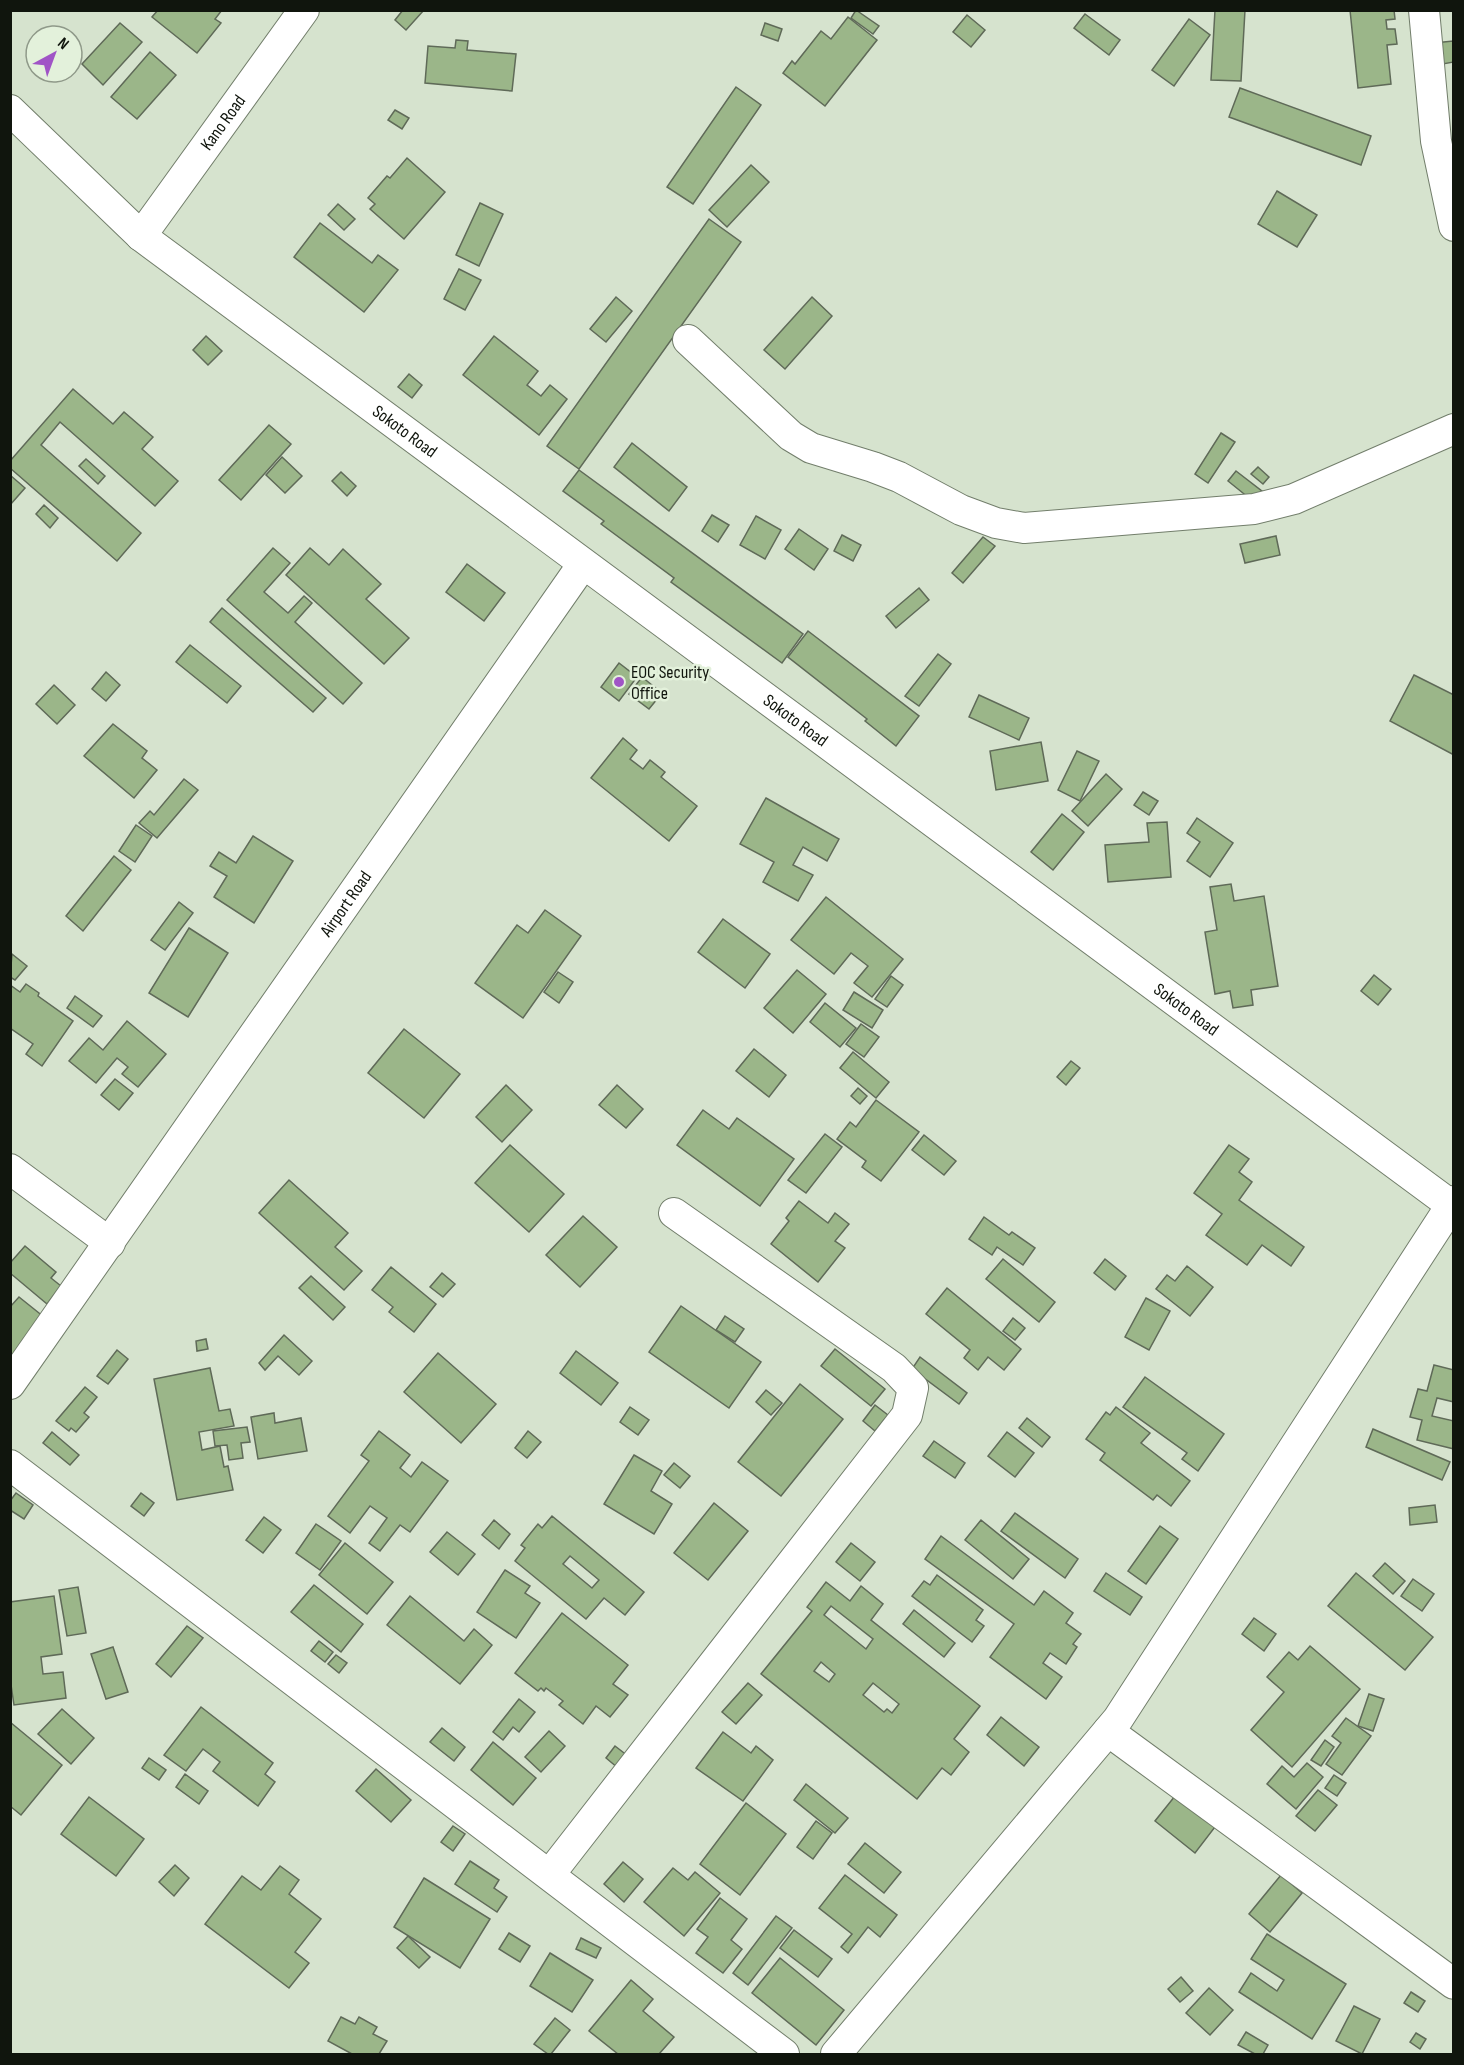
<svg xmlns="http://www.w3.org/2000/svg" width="1464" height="2065" viewBox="0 0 1464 2065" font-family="'Sofia Sans Condensed',sans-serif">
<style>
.building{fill:#9bb689;stroke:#5f6a58;stroke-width:1.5;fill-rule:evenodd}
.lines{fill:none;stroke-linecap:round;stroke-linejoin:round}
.street-casing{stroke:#727e6b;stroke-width:32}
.street{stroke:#fff;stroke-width:30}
.poi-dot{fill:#a054c6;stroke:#e3f1db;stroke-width:2}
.labels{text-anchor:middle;stroke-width:5;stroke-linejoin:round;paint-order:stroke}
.street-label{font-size:18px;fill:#10150d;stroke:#e3f1db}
.poi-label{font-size:18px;fill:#10150d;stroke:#e3f1db;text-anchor:start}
</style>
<rect width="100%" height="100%" fill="#d6e3ce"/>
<g class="building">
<polygon points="158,10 222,10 215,19 221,23 197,53 152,17"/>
<polygon points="403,10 424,10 406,30 395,20"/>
<polygon points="856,10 879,26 873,34 851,18"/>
<polygon points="1215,10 1245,10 1241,81 1211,80"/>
<polygon points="1350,10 1394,10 1395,19 1386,20 1387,29 1395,29 1397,44 1387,45 1391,84 1358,88"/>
<polygon points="1085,14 1120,40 1109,55 1074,28"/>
<polygon points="967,15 985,30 971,47 953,32"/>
<polygon points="848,17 877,40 825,106 783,73 792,61 795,64 821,31 831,39"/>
<polygon points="1189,19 1210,35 1174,86 1152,70"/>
<polygon points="120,23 142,42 103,85 82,64"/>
<polygon points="765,23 782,29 778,41 761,35"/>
<polygon points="456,40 468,41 467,50 516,54 512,91 425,83 428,46 455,48"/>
<polygon points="1453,41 1454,62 1437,65 1434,43"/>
<polygon points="150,52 176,75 137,119 111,97"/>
<polygon points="736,87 761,105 693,204 667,187"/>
<polygon points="1240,88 1371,136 1361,165 1229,117"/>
<polygon points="395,110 409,118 402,129 388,120"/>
<polygon points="407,158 445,192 404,239 370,209 375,204 368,198 387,176 390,178"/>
<polygon points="751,165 769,182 727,227 709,210"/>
<polygon points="1277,191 1317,215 1297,247 1258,224"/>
<polygon points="480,203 503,214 479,266 456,255"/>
<polygon points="338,204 355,219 344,230 328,215"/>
<polygon points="709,219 741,242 579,469 547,446"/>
<polygon points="320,223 372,263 378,255 398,270 364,312 294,257"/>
<polygon points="459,269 481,280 465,310 444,299"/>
<polygon points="616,297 632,311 606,342 590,329"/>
<polygon points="812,297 832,316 785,369 764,350"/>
<polygon points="206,336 222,351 208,365 193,350"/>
<polygon points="494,336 538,371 527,385 541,396 550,385 567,399 539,435 463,375"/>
<polygon points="409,374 422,385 412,398 398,387"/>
<polygon points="73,389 113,424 124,412 153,437 142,449 178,481 155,506 60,422 41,445 141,533 117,561 10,468 10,461"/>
<polygon points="269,425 291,444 241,500 219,480"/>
<polygon points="1221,433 1235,442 1208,483 1195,474"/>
<polygon points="632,443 687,487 669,511 614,467"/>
<polygon points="282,457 302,476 285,493 266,475"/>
<polygon points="86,459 105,476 98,484 79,466"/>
<polygon points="1258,467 1269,477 1263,484 1251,474"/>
<polygon points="579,470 803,634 782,663 671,582 674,578 601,524 604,521 563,491"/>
<polygon points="1236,471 1267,495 1259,506 1228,481"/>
<polygon points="341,472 356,486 347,496 332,481"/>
<polygon points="10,475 25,488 10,505"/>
<polygon points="44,505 58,518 50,528 36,514"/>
<polygon points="712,515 729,525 718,542 702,531"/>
<polygon points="756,516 781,530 765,559 740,545"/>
<polygon points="799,529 828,549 814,570 785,549"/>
<polygon points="842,535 861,545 853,561 834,551"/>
<polygon points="1276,536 1280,555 1245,563 1240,544"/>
<polygon points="983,537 995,546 963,583 952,573"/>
<polygon points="273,548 290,563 264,592 288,613 304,596 312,603 295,622 362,683 343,704 227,600"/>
<polygon points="310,548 329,565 343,549 381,584 366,599 409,638 384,664 286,575"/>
<polygon points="467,564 505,593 484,621 446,592"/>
<polygon points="919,588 929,600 896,628 886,616"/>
<polygon points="222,608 326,698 313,712 210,622"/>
<polygon points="808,631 919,716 896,746 865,721 867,719 788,657"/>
<polygon points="190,645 241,686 227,703 176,662"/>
<polygon points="938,654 951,664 919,706 905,696"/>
<polygon points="619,663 637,677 619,701 601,687"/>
<polygon points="106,672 120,685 106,701 92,689"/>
<polygon points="1414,675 1454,695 1454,755 1390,721"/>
<polygon points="642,677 662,693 649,709 629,694"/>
<polygon points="54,685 75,705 57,724 36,704"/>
<polygon points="979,695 1029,718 1019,740 969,717"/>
<polygon points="113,724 147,751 142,758 157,770 134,798 84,756"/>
<polygon points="623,738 637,750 630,759 643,769 650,760 665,772 661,777 697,806 669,841 591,778"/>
<polygon points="1041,742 1048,781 996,790 990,751"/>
<polygon points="1077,751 1099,761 1080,801 1058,790"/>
<polygon points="1106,774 1122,789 1088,826 1072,811"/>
<polygon points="184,779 198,790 157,838 139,823 150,811 154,815"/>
<polygon points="1143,792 1158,801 1149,815 1134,805"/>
<polygon points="766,798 839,839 827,861 803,847 793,865 813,875 798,901 763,882 774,862 740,844"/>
<polygon points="1062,814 1084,832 1053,870 1031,852"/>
<polygon points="1197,818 1233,843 1210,877 1187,861 1200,842 1187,833"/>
<polygon points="1167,822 1171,877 1108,882 1105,845 1149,842 1147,823"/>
<polygon points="136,825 152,836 135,862 119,851"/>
<polygon points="253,836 293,861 254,923 214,897 227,876 210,866 219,852 236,863"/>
<polygon points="114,856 131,870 83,931 66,916"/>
<polygon points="1231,884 1234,901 1264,896 1278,986 1251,990 1253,1005 1233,1008 1230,991 1215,994 1205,932 1217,930 1210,887"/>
<polygon points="826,897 903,959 872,997 854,983 868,966 851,953 834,974 791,940"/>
<polygon points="179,902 193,913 165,950 151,940"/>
<polygon points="545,910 581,936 523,1018 475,983 517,925 528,933"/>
<polygon points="723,919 770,954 745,988 698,952"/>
<polygon points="189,928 228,953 188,1017 149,993"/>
<polygon points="12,954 27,966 15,980 10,977"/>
<polygon points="797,970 826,994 793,1033 764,1008"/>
<polygon points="558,972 573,982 559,1003 544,992"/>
<polygon points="1374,975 1391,989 1378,1005 1361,991"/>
<polygon points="891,976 903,985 887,1007 875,999"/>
<polygon points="26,984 39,993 38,996 73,1021 42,1066 26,1054 33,1044 10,1028 10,985 20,992"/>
<polygon points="854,992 883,1010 872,1028 843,1010"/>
<polygon points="75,996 102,1016 93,1027 67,1008"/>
<polygon points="825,1003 856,1028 840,1047 810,1022"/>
<polygon points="127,1021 166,1054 138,1087 122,1074 128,1067 117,1058 96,1083 69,1061 89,1038 103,1050"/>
<polygon points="861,1024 879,1037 864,1057 846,1044"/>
<polygon points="404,1029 460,1074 424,1118 368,1073"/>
<polygon points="754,1049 786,1075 769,1097 736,1071"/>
<polygon points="853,1052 889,1082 876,1098 840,1068"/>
<polygon points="1071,1061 1080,1068 1066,1085 1057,1077"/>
<polygon points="115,1079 133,1093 119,1110 101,1095"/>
<polygon points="506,1085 532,1110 502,1142 476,1117"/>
<polygon points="617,1085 643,1109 626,1128 599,1105"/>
<polygon points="858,1088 867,1096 860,1104 851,1096"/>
<polygon points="876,1100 919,1132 881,1181 862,1167 866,1161 837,1139 850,1122 856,1127"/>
<polygon points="703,1110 729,1129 737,1118 794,1159 760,1206 677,1145"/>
<polygon points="825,1134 842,1147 806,1193 788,1180"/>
<polygon points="924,1135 956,1161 944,1175 912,1150"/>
<polygon points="510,1145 564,1194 529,1232 475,1183"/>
<polygon points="1229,1145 1249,1159 1239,1172 1252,1182 1239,1200 1304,1247 1291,1266 1262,1245 1247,1265 1206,1235 1222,1214 1194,1193"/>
<polygon points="289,1180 348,1233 335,1247 362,1271 344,1290 259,1213"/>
<polygon points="799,1201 828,1223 835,1213 849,1224 835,1241 845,1248 818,1282 771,1244 789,1221 786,1218"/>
<polygon points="583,1216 617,1247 580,1287 546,1255"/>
<polygon points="984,1217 1009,1235 1012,1232 1035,1248 1023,1265 997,1247 992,1255 969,1239"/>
<polygon points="25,1246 56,1272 51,1278 61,1286 47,1304 10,1273 10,1263"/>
<polygon points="1003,1259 1055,1302 1039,1322 986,1279"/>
<polygon points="1105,1259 1126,1276 1115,1290 1094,1273"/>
<polygon points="1187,1266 1213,1287 1190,1316 1156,1289 1167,1275 1175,1281"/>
<polygon points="391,1267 436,1304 414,1332 389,1312 393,1307 372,1290"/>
<polygon points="442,1273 455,1284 443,1297 430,1287"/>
<polygon points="311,1276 345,1307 333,1320 299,1288"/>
<polygon points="947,1288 1021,1349 1004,1370 988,1357 978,1370 964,1358 970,1350 926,1314"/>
<polygon points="19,1297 49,1321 10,1368 10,1307"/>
<polygon points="1146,1298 1170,1311 1149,1350 1125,1337"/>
<polygon points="681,1306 761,1362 729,1408 649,1352"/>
<polygon points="725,1316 744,1329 735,1342 716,1330"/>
<polygon points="1013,1318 1025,1328 1015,1340 1003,1331"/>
<polygon points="284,1335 312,1361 299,1375 278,1356 265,1370 259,1363"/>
<polygon points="206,1339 208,1349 197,1351 196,1341"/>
<polygon points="835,1349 885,1389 871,1406 821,1366"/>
<polygon points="117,1350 128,1359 108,1384 97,1376"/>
<polygon points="576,1351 618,1383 601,1405 560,1373"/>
<polygon points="438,1353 496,1404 461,1443 404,1392"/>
<polygon points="920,1357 967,1393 959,1404 912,1369"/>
<polygon points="1434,1365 1454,1370 1454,1402 1437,1398 1432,1416 1454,1421 1454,1449 1417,1440 1422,1420 1410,1417 1418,1389 1427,1391"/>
<polygon points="210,1368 219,1411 230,1409 234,1426 199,1432 202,1450 220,1446 224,1467 228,1466 233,1490 177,1500 154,1379"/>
<polygon points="1145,1377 1224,1434 1198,1471 1182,1459 1187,1453 1123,1407"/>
<polygon points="800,1384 843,1419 781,1496 738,1462"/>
<polygon points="85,1387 97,1397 84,1413 89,1417 76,1432 71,1428 69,1431 56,1421"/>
<polygon points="766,1390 782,1403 771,1415 756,1402"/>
<polygon points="875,1405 888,1415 875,1431 863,1421"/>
<polygon points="630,1407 649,1420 638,1435 620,1422"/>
<polygon points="1116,1407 1150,1433 1141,1443 1190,1481 1171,1506 1157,1495 1153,1500 1100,1460 1105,1453 1086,1439 1106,1412 1110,1415"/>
<polygon points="274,1413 275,1423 301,1418 307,1451 258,1459 251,1417"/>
<polygon points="1027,1418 1050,1437 1042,1447 1019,1428"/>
<polygon points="247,1427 250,1442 241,1443 243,1458 229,1460 227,1445 215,1446 213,1431"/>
<polygon points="1373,1429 1450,1462 1442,1480 1366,1447"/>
<polygon points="379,1431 410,1455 400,1468 411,1477 422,1462 448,1481 410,1532 400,1525 380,1551 369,1543 387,1518 370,1506 350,1533 328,1516 369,1461 361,1455"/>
<polygon points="528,1431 541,1442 527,1458 515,1448"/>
<polygon points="52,1432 79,1455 70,1465 43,1443"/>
<polygon points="1007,1432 1034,1453 1015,1477 988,1456"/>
<polygon points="934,1441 965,1463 955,1478 923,1456"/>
<polygon points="634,1455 662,1471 651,1491 672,1504 654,1534 604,1504"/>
<polygon points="674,1463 690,1476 680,1488 664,1475"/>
<polygon points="16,1493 33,1505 24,1519 10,1510 10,1501"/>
<polygon points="141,1493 154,1503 144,1516 131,1506"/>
<polygon points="714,1503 748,1531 708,1580 674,1553"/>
<polygon points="1435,1505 1437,1522 1410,1525 1409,1508"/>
<polygon points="1015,1513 1078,1559 1065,1578 1001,1531"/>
<path d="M552 1516 644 1592 625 1615 604 1598 586 1619 515 1561 525 1548 521 1545 538 1524 542 1528ZM570 1556 599 1580 592 1588 563 1564Z"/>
<polygon points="264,1517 281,1530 263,1553 246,1540"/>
<polygon points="494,1520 510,1534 499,1549 482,1535"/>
<polygon points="981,1520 1029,1559 1013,1579 965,1540"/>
<polygon points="316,1524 341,1541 320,1570 296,1553"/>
<polygon points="1160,1526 1178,1539 1146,1584 1128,1571"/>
<polygon points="447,1532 475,1554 458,1575 430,1552"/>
<polygon points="941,1536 1034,1605 1044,1591 1073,1613 1066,1623 1081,1634 1073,1644 1077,1647 1066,1664 1050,1653 1043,1663 1062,1677 1046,1699 990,1657 1014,1624 925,1559"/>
<polygon points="345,1543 393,1582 367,1614 319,1575"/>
<polygon points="851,1543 875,1562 860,1581 836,1562"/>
<polygon points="1385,1563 1405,1581 1393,1594 1373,1576"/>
<polygon points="505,1570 530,1586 525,1593 540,1603 516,1638 477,1612"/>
<polygon points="1106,1573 1142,1597 1130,1615 1094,1591"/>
<polygon points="1356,1573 1433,1637 1405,1670 1328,1606"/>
<polygon points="937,1575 983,1610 976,1620 984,1626 972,1642 912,1596 924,1581 930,1585"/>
<polygon points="1413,1579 1434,1594 1422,1611 1401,1596"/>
<path d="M826 1582 850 1601 861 1586 883 1604 871 1620 980 1706 954 1739 969 1752 951 1775 942 1768 917 1799 761 1674 812 1611 807 1607ZM831 1606 873 1639 866 1649 824 1615ZM821 1662 835 1674 829 1682 814 1671ZM873 1683 899 1704 892 1713 887 1709 884 1712 863 1695Z"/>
<polygon points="314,1585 363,1624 341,1652 291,1612"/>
<polygon points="78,1587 86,1633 67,1636 59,1590"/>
<polygon points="54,1596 62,1654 41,1657 43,1674 63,1672 66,1698 14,1705 10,1678 10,1602"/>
<polygon points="410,1596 464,1641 474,1629 492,1645 460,1684 387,1625"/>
<polygon points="914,1610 955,1643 944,1657 903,1624"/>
<polygon points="562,1613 628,1665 613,1684 628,1695 610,1717 596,1706 583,1724 559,1705 563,1701 546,1688 544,1691 541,1688 538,1691 515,1673"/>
<polygon points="1254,1618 1276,1634 1264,1651 1242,1634"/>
<polygon points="187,1626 203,1638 171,1677 156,1664"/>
<polygon points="319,1641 333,1652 325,1662 311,1651"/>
<polygon points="1310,1646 1360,1689 1292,1767 1251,1730 1284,1692 1267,1677 1289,1652 1298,1660"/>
<polygon points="113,1647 128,1692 106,1699 91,1654"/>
<polygon points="336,1655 347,1663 339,1673 328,1664"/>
<polygon points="748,1683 762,1695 736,1724 722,1712"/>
<polygon points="1369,1694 1384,1699 1373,1731 1358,1726"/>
<polygon points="519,1699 535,1712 519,1732 513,1727 503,1740 493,1732"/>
<polygon points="201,1707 273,1763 265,1774 275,1782 258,1806 213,1771 220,1762 203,1749 186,1771 164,1755"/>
<polygon points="62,1709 94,1738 71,1764 38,1734"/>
<polygon points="1001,1717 1039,1747 1024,1766 987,1735"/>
<polygon points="1346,1718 1371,1736 1342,1775 1326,1764 1341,1743 1332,1736"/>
<polygon points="10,1722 62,1765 21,1815 10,1806"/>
<polygon points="442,1728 465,1747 454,1761 430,1742"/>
<polygon points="549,1731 565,1746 541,1772 525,1757"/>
<polygon points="723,1732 751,1753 756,1746 773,1760 743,1801 696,1768"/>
<polygon points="1325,1740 1334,1747 1321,1766 1311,1760"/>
<polygon points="493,1742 536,1778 513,1805 471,1770"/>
<polygon points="615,1746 628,1756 618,1768 606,1758"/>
<polygon points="149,1758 166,1770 159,1780 142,1768"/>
<polygon points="1307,1763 1323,1777 1296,1809 1267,1784 1282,1766 1294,1777"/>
<polygon points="376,1769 411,1800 391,1822 356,1791"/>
<polygon points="185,1774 208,1791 199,1804 176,1787"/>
<polygon points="1334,1775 1346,1783 1337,1796 1325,1788"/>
<polygon points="806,1784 848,1818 835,1833 794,1800"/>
<polygon points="1318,1790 1337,1805 1315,1831 1296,1816"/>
<polygon points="1175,1796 1215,1827 1195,1853 1155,1821"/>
<polygon points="89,1797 144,1839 116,1876 61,1834"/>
<polygon points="746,1803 786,1834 740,1895 700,1864"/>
<polygon points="816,1821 832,1833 813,1859 797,1847"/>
<polygon points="453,1826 465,1834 453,1851 441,1842"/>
<polygon points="865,1843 901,1872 884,1893 848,1864"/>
<polygon points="470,1861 499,1880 494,1888 507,1897 497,1912 455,1884"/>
<polygon points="623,1862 643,1879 624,1902 604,1884"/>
<polygon points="175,1865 189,1878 174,1896 159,1882"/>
<polygon points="280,1866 299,1880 289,1894 321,1919 295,1952 309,1963 289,1988 205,1924 242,1876 261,1890"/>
<polygon points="673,1868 688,1880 695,1872 720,1893 684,1936 644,1902"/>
<polygon points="845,1875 897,1915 880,1937 868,1927 848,1953 841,1947 852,1934 819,1908"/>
<polygon points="1281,1875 1302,1893 1270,1932 1249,1914"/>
<polygon points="424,1878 490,1919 460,1968 394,1927"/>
<polygon points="720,1898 747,1919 731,1940 742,1949 723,1973 696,1953 708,1937 697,1929"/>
<polygon points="776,1916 792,1928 748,1985 733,1973"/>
<polygon points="794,1930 832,1959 818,1977 780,1948"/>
<polygon points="509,1933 530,1946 520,1962 499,1949"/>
<polygon points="1267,1934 1346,1984 1312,2039 1239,1992 1251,1973 1277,1991 1284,1980 1251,1959"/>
<polygon points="408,1936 430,1957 419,1968 397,1948"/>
<polygon points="581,1938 601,1948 596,1958 576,1949"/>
<polygon points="550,1953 593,1980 572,2012 530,1986"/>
<polygon points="780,1958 844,2010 816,2045 752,1993"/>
<polygon points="1181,1977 1193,1991 1180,2002 1168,1989"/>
<polygon points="631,1980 653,1999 643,2011 674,2037 659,2054 618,2054 589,2031"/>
<polygon points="1209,1988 1233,2010 1210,2035 1186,2013"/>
<polygon points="1411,1992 1425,2001 1418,2012 1404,2003"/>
<polygon points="1354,2006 1380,2019 1362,2054 1336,2041"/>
<polygon points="341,2017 355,2024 359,2017 377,2027 373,2034 387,2041 379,2054 352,2054 328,2041"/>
<polygon points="555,2018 570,2030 551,2054 548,2054 534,2044"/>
<polygon points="1246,2032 1268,2045 1263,2054 1255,2054 1238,2045"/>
<polygon points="1416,2033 1426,2039 1420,2049 1410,2042"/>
</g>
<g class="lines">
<g class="street-casing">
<g id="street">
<polyline points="1424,10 1436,141 1454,226"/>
<path id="s1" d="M10 110 141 236 1451 1205"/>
<path id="s2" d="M141 236 304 10"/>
<polyline points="688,340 791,436 811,448 873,467 899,477 961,510 996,523 1024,528 1254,509 1294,499 1454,429"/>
<polyline points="10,1169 110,1243"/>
<path id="s3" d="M10 1384 583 564"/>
<polyline points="10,1465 784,2054"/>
<polyline points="1108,1731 1454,1984"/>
<polyline points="550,1874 907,1415 913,1388 894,1368 674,1213"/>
<polyline points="836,2054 1118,1719 1454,1201"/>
</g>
</g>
<use href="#street" class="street"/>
</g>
<circle class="poi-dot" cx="619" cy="682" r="6"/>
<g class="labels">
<g class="street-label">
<text dy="6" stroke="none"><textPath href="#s2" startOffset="140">Kano Road</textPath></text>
<text dy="6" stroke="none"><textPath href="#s1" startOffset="510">Sokoto Road</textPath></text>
<text dy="6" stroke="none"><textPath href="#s1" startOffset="996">Sokoto Road</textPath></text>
<text dy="6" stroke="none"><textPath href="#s3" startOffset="586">Airport Road</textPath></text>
<text dy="6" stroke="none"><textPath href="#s1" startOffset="1482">Sokoto Road</textPath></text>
</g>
<g class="poi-label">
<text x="631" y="678">EOC Security<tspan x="631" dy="21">Office</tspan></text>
</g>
</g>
<rect width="1464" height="2065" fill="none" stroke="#10150d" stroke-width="24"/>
<g transform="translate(54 54) rotate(41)"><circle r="28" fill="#e3f1db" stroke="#8f9989" stroke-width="1.5"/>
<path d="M0-4.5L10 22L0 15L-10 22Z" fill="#a054c6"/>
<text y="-9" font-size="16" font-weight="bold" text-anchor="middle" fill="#10150d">N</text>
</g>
</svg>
